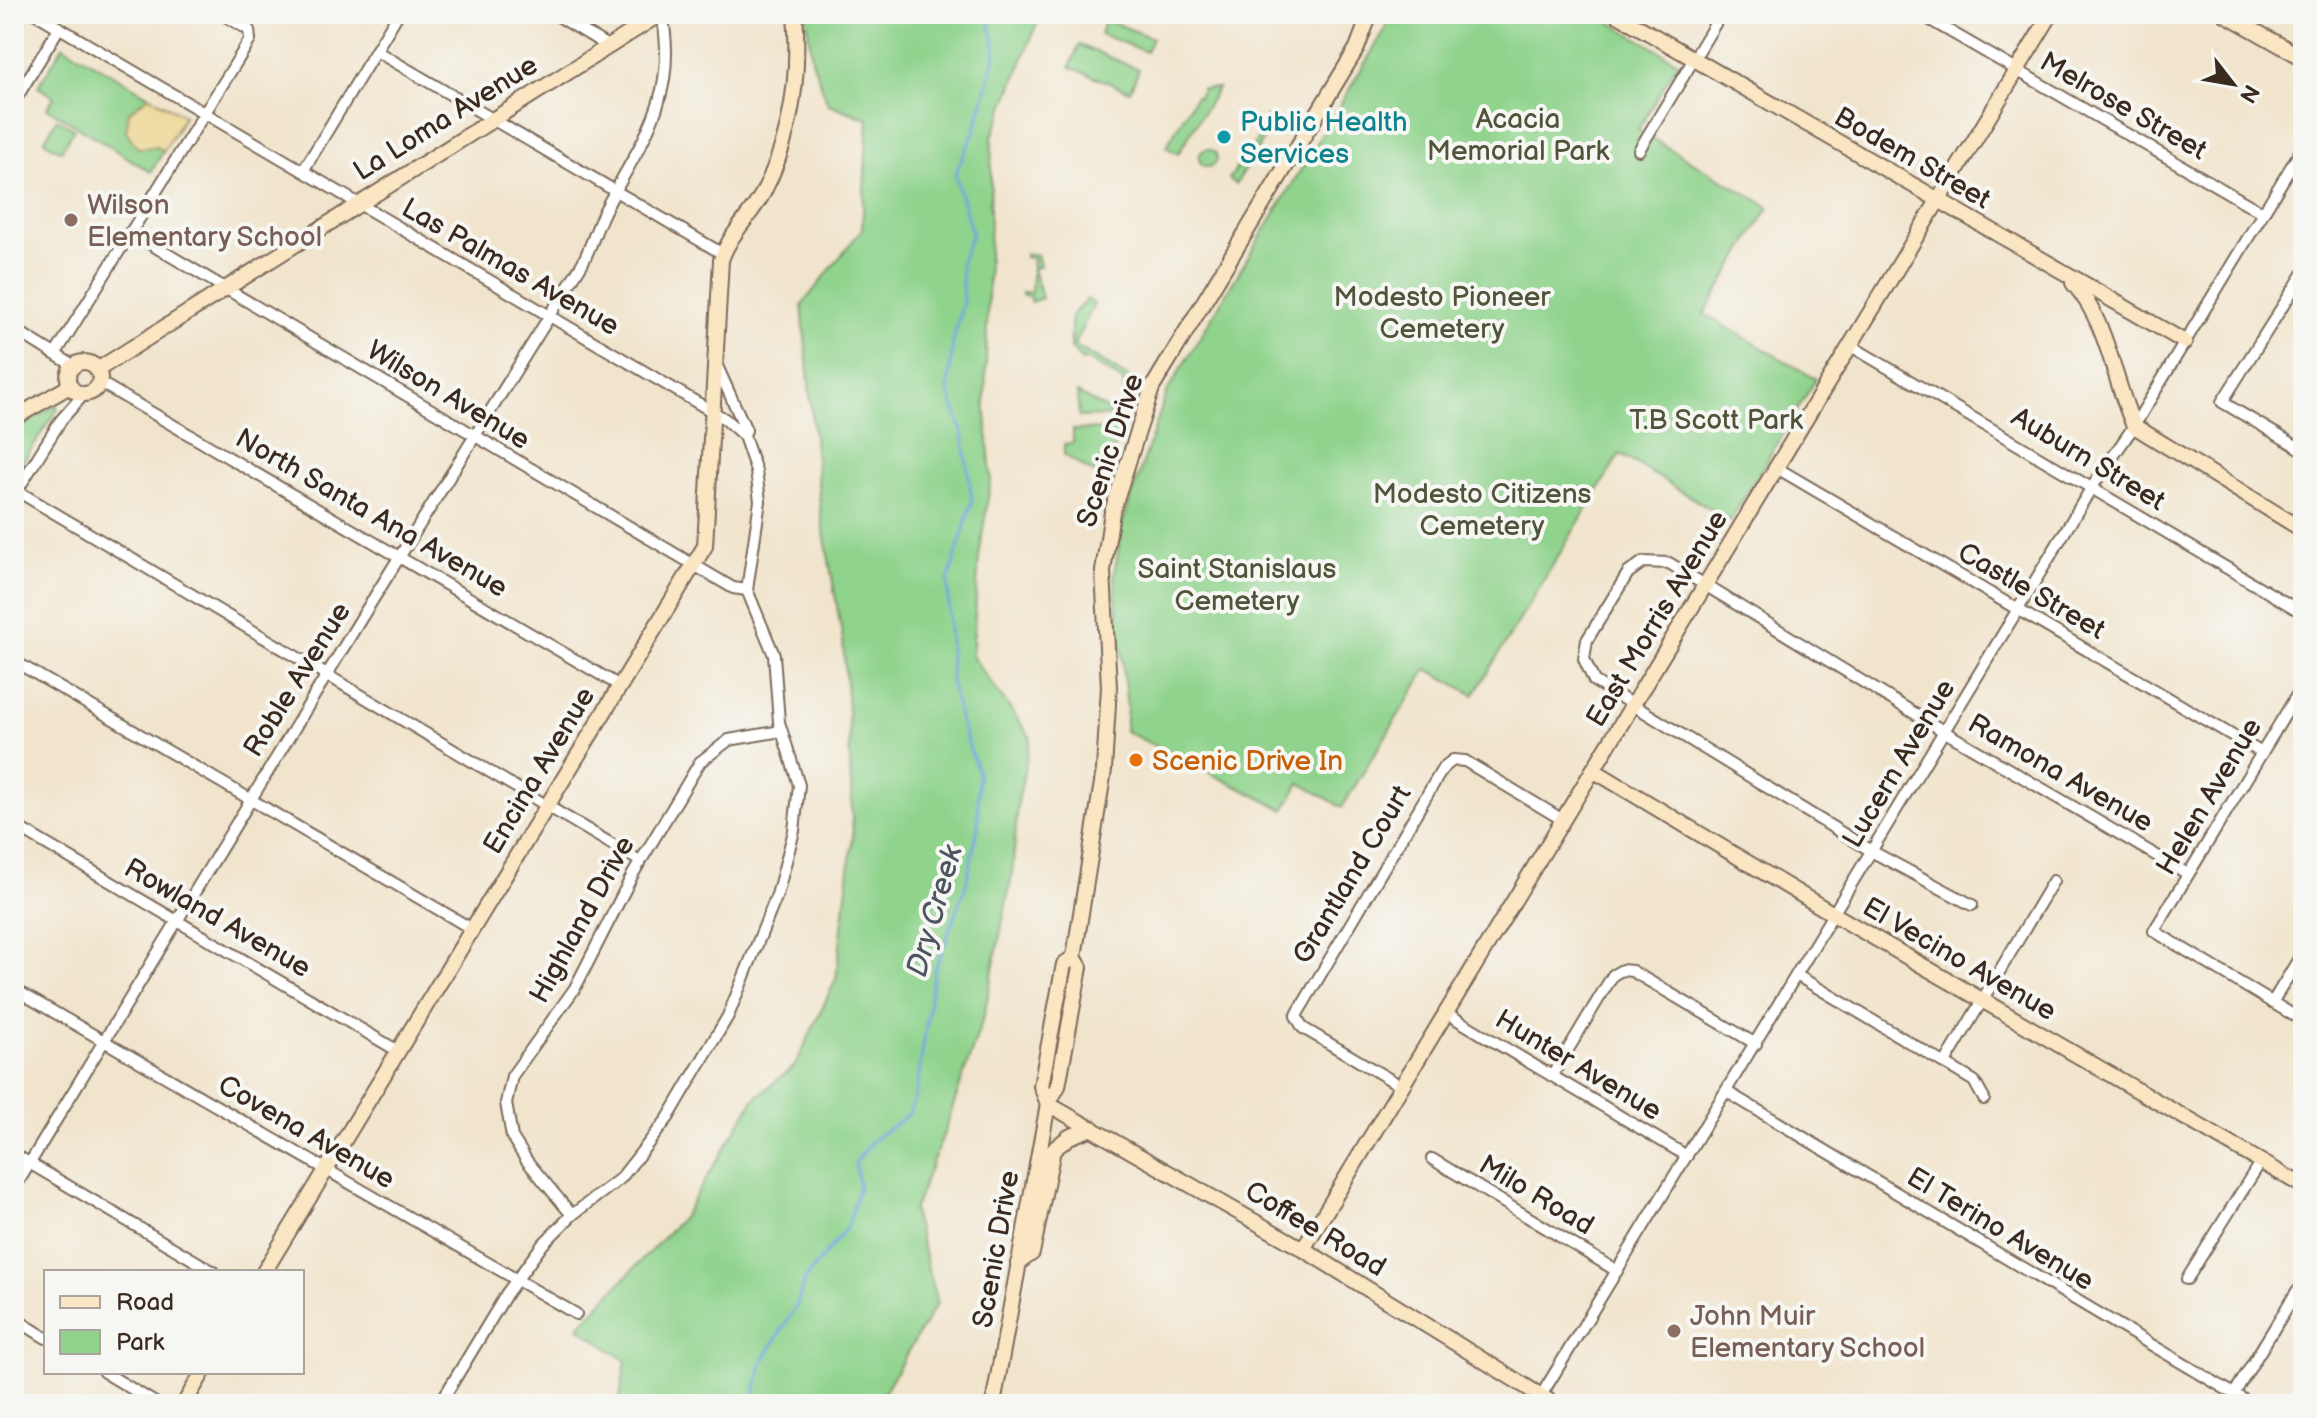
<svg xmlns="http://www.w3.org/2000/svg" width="2317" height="1418" viewBox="0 0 2317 1418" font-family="'Balsamiq Sans',sans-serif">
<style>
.green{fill:#8fd38c;stroke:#657e55;stroke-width:2}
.sand{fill:#eeda9e;stroke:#94825e;stroke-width:2}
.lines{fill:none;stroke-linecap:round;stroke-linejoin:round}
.stream{stroke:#72a5de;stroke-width:3}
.street-casing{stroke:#7b6b5b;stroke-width:14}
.secondary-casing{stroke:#7b6b5b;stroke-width:18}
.street{stroke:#fff;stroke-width:10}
.secondary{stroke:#fbe6c4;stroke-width:14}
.culture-dot{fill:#0f9aa8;stroke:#f6f6f2;stroke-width:3}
.education-dot{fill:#8d6e63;stroke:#f6f6f2;stroke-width:3}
.food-dot{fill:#e8710a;stroke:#f6f6f2;stroke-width:3}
.labels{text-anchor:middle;stroke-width:8;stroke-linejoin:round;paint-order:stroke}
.street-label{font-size:28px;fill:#3b2a1e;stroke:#f6f6f2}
.park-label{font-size:28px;fill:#50543a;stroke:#f6f6f2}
.culture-label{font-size:28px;fill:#0d838f;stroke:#f6f6f2;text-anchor:start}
.education-label{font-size:28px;fill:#785e54;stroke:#f6f6f2;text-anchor:start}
.food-label{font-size:28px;fill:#c56008;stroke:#f6f6f2;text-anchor:start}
.water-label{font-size:30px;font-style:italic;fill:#4e5561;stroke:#f6f6f2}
</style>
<rect width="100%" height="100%" fill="#f6f6f2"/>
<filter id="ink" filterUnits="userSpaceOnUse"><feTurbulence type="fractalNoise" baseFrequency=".0125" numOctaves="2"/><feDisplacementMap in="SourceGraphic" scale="16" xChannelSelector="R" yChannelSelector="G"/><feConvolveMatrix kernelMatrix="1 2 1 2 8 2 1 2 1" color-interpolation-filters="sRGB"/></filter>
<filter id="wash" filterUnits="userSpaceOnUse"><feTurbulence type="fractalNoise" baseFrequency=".006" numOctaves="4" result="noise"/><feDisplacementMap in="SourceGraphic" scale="32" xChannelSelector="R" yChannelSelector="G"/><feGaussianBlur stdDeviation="1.8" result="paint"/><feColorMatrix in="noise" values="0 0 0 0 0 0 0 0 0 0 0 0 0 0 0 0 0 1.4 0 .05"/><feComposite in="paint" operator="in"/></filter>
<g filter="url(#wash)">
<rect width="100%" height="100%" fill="#f1e4cc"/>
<g class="green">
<polygon points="806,14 1041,14 992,137 985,401 991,478 979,557 972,656 1031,738 1018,802 1012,875 984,1015 944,1133 913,1211 937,1303 877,1404 619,1404 626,1361 578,1327 683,1217 755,1098 795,1066 836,979 853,836 848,709 843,640 821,515 802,305 862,229 868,119 828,104 812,60"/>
<polygon points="1388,14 1596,14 1678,62 1638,130 1769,207 1704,314 1816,379 1730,521 1620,454 1474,695 1427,669 1342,807 1300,783 1284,810 1125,731 1127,709 1114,576 1122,525 1167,392 1385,30"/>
<polygon points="1105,19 1152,38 1146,52 1100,34"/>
<polygon points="1079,45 1139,69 1130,91 1070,67"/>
<polygon points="63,46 184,116 151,172 47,108 54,97 38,87"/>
<polygon points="1218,88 1178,154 1166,147 1196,96 1199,97 1202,89"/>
<polygon points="1266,117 1274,122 1236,184 1229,179 1263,132 1259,129"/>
<polygon points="57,119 74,129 61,151 44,141"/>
<circle cx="1208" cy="158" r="9"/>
<polygon points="1025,254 1037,254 1040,266 1033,269 1042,298 1030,302 1030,296 1022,295 1022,292 1031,292 1033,258 1025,257"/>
<polygon points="1087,299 1094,304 1074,345 1131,379 1124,392 1123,381 1088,360 1082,361 1071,348 1071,316"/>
<polygon points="1077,393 1124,419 1104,479 1064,455 1064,444 1073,443 1073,430 1112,429 1111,416 1079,417"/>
<polygon points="56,405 58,409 14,475 14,431"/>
</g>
<polygon class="sand" points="149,96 184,116 164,151 157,147 138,148 126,132 129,112"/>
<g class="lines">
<polyline class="stream" points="752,1404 763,1360 796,1307 805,1279 848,1226 859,1185 855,1163 872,1141 909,1114 916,1095 934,972 966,885 978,827 978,772 960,721 951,681 948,582 972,501 963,434 948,390 953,341 963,303 961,261 972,234 955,174 975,130 996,53 988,14"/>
</g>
</g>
<g filter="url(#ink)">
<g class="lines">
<g class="street-casing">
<g id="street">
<polyline points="36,14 725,419 744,436"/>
<polyline points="555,14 606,45"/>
<polyline points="1920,14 2263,213"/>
<polyline points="376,51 723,254"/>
<polyline points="14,102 59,28"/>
<polyline points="1639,150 1721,14"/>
<polyline points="303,171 398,14"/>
<polyline points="130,232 733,588 747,590"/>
<polyline points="2303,274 2222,402 2303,450"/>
<polyline points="14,329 74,366"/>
<polyline points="1851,346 2303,613"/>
<polyline points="56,353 250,40 249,30 222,14"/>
<polyline points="99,382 620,686"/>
<polyline points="1777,468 2262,753"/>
<polyline points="14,489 640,861"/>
<polyline points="15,494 61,420 84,394"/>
<polyline points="14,661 472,929"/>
<polyline points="2303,685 2154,931 2303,1021"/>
<polyline points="14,825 398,1051"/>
<polyline points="1972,905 1873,852 1594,681 1584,659 1587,640 1628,573 1643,562 1669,563 1945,732 2188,874"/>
<polyline points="1798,976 1974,1081 1984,1099"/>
<polyline points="14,989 576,1314"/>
<polyline points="2272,1003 2303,952"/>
<polyline points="1446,1013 1687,1156"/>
<polyline points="1945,1063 2053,881"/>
<polyline points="1552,1076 1613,975 1622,970 1632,971 1756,1044"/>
<polyline points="1401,1086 1303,1028 1296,1016 1443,768 1453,760 1465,761 1563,820"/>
<polyline points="1727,1092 2251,1404"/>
<polyline points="14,1154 214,1272"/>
<polyline points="1432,1159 1617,1271"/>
<path d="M14 1189 362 617 582 264C591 247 596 229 604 212 640 142 679 99 662 14"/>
<polyline points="572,1215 527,1161 512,1137 506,1103 512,1076 575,988 633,874 700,762 729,740 781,731"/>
<polyline points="2187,1279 2261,1161"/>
<polyline points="14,1318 46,1338"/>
<polyline points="104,1372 157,1404"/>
<polyline points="2234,1394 2297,1291"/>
<polyline points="444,1397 507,1293 543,1244 572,1215 621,1178 668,1118 728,1016 777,895 794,831 799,785 779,722 774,655 747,590 760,501 756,471 744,436 746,430 717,366"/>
<polyline points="1536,1404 2092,487 2134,426 2303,147"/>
</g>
</g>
<g class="secondary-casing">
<g id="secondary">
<polyline points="1616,14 2185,342"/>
<polyline points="2225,14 2303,58"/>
<path d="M2073 283C2108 322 2113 379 2134 426L2303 530"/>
<circle cx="84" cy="378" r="16"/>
<polyline points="97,370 660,14"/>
<polyline points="14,418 70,386"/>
<polyline points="1593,770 1835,915 2303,1186"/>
<polyline points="1048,1104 1303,1249 1554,1404"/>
<polyline points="1048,1104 1041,1086 1064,964 1074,957"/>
<polyline points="1303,1249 2051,14"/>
<polyline points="1018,1263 1032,1253 1053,1150 1069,1137 1092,1128"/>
<path d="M264 1272 705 546 721 260C730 233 751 216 763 193 792 137 800 76 795 14"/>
<polyline points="184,1404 203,1372"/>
<polyline points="993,1404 1048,1104 1058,1086 1080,967 1074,957 1104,770 1109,687 1103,571 1112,512 1152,388 1357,48 1370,14"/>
</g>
</g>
<use href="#street" class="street"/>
<use href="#secondary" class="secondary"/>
</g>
</g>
<circle class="culture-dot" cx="1224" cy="137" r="8"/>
<g class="education-dot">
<circle cx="71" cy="220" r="8"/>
<circle cx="1674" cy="1331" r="8"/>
</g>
<circle class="food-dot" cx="1136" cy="760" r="8"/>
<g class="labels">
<g class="street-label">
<text transform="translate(2124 105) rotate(30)" y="10">Melrose Street</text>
<text transform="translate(445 117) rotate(-32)" y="10">La Loma Avenue</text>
<text transform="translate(1913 157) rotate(30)" y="10">Bodem Street</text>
<text transform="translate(511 266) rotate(30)" y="10">Las Palmas Avenue</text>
<text transform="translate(449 394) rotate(31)" y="10">Wilson Avenue</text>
<text transform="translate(1109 450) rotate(-72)" y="10">Scenic Drive</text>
<text transform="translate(2089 458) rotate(31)" y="10">Auburn Street</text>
<text transform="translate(372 512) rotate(30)" y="10">North Santa Ana Avenue</text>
<text transform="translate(2032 590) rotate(30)" y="10">Castle Street</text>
<text transform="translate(1656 618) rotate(-59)" y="10">East Morris Avenue</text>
<text transform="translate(296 679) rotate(-58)" y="10">Roble Avenue</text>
<text transform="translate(1898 763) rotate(-59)" y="10">Lucern Avenue</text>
<text transform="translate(538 770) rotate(-59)" y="10">Encina Avenue</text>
<text transform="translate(2061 772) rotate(30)" y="10">Ramona Avenue</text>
<text transform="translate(2208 796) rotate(-59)" y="10">Helen Avenue</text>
<text transform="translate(1351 874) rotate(-59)" y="10">Grantland Court</text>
<text transform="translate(218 917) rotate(30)" y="10">Rowland Avenue</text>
<text transform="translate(581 919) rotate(-61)" y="10">Highland Drive</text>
<text transform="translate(1960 958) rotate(30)" y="10">El Vecino Avenue</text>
<text transform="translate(1579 1064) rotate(31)" y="10">Hunter Avenue</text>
<text transform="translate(307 1131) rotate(30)" y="10">Covena Avenue</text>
<text transform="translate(1537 1194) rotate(31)" y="10">Milo Road</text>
<text transform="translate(1316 1228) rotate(31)" y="10">Coffee Road</text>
<text transform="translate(2001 1228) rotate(31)" y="10">El Terino Avenue</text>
<text transform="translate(995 1249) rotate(-80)" y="10">Scenic Drive</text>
</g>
<g class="park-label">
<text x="1518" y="128">Acacia<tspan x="1518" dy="32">Memorial Park</tspan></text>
<text x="1442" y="306">Modesto Pioneer<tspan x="1442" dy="32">Cemetery</tspan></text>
<text x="1716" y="429">T.B Scott Park</text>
<text x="1482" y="503">Modesto Citizens<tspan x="1482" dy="32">Cemetery</tspan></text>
<text x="1237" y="578">Saint Stanislaus<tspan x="1237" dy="32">Cemetery</tspan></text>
</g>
<g class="culture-label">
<text x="1240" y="131">Public Health<tspan x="1240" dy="32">Services</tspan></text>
</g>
<g class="education-label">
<text x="87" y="214">Wilson<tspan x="87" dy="32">Elementary School</tspan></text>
<text x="1690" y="1325">John Muir<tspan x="1690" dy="32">Elementary School</tspan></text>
</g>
<g class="food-label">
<text x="1152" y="770">Scenic Drive In</text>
</g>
<g class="water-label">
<text transform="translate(934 911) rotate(-74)" y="10">Dry Creek</text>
</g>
</g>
<rect width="2317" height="1418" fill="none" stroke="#f6f6f2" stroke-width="48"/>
<rect x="44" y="1270" width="260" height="104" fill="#f6f6f2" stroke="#aba49d" stroke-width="2"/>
<rect x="60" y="1296" width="40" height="12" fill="#fbe6c4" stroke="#aba49d" stroke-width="2"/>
<text x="116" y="1310" font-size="24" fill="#3b2a1e">Road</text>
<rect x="60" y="1330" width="40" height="24" fill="#8fd38c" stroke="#aba49d" stroke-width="2"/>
<text x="116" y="1350" font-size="24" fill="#3b2a1e">Park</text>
<g transform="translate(2233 84) rotate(121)" stroke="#f6f6f2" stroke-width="6" paint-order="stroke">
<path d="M0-6L14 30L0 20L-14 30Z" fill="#3b2a1e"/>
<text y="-12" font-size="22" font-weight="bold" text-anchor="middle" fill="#3b2a1e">N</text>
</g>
</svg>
